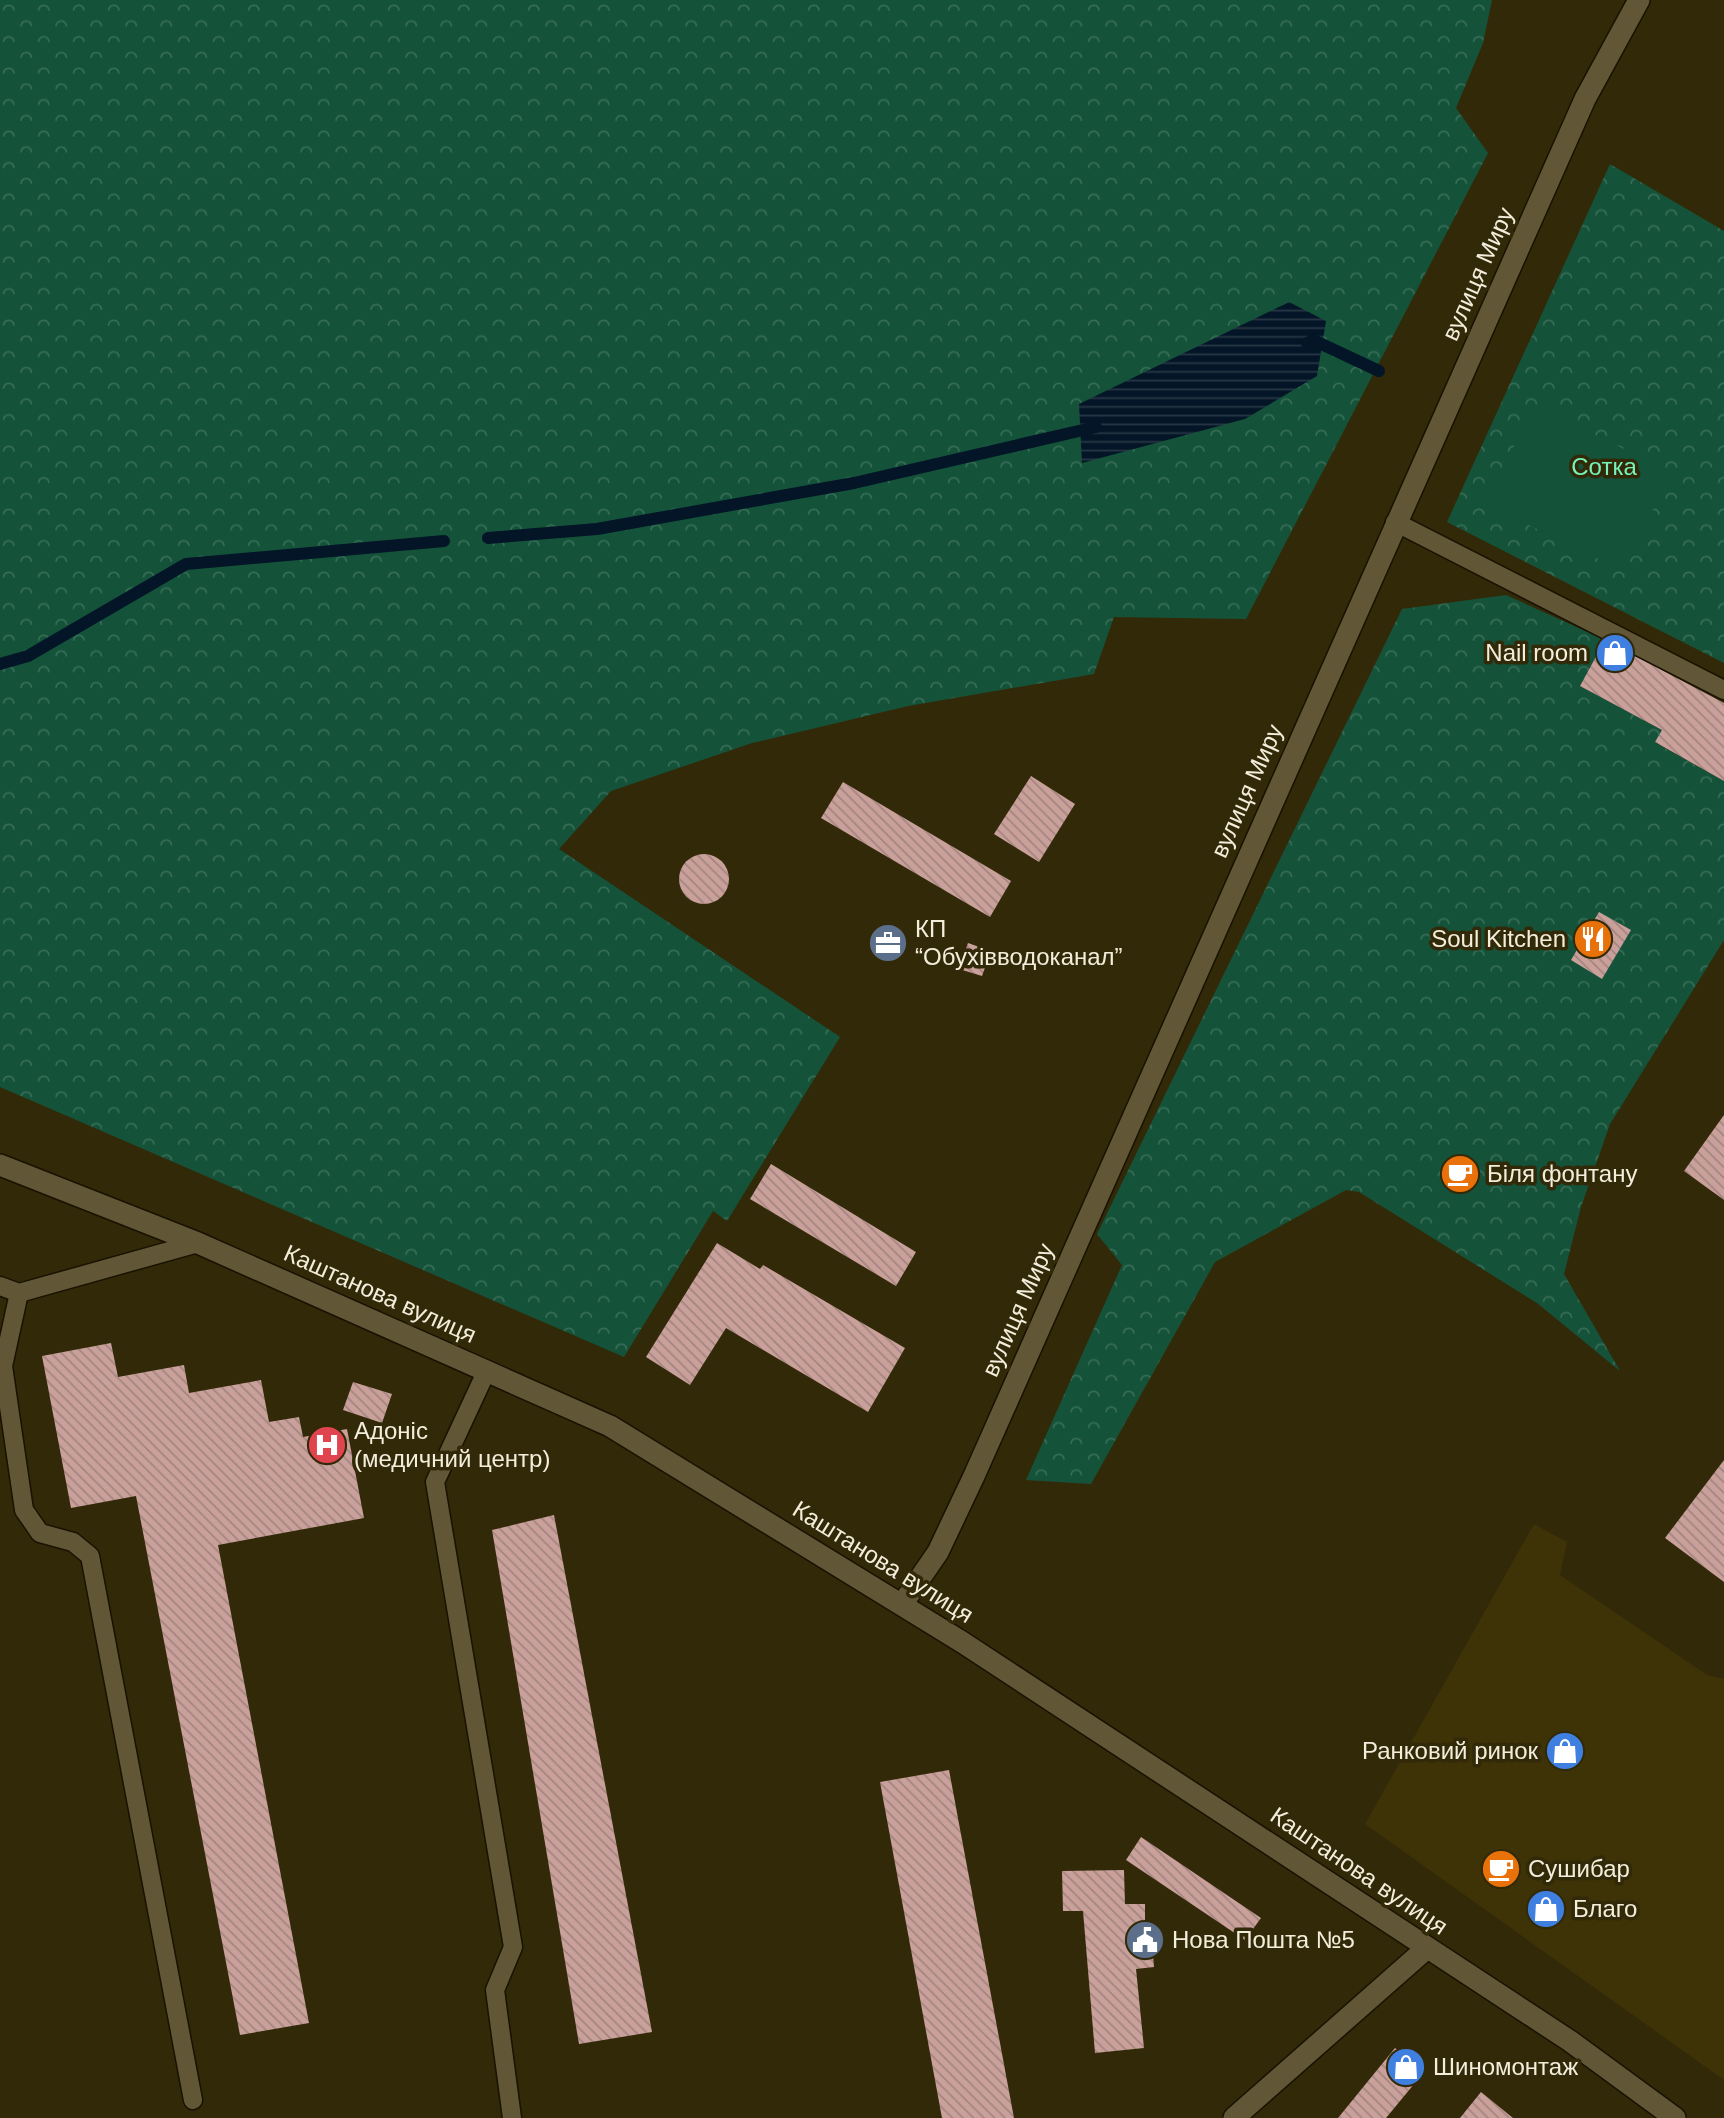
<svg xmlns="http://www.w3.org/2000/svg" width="1724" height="2118" viewBox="0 0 1724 2118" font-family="Arial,sans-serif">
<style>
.built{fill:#3e3207}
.forest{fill:url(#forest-crowns)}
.pitch{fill:#14533a}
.water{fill:url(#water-rules)}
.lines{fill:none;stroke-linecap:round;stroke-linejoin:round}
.stream{stroke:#031526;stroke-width:12}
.building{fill:url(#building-back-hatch)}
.lane-casing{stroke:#191200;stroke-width:21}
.street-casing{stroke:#191200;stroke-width:24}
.secondary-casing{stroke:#191200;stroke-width:24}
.lane{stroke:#615737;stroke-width:18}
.street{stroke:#615737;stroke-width:21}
.secondary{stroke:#615737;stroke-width:21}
.labels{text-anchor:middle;stroke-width:7;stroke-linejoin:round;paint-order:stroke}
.street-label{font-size:24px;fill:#f3eddb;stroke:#322908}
.park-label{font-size:24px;fill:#76f2ba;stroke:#322908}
.poi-label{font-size:24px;fill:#f3eddb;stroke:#322908;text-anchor:start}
</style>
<defs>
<pattern id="forest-crowns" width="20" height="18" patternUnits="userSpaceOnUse" patternTransform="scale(1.75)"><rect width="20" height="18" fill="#14533a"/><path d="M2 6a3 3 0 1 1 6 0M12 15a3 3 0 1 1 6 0" fill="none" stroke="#376c56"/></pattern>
<pattern id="water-rules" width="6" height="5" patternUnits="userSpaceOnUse" patternTransform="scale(1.75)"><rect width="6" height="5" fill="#031526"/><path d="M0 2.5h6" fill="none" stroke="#283745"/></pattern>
<pattern id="building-back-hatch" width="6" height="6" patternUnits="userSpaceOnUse" patternTransform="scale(1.75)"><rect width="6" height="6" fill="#caa09b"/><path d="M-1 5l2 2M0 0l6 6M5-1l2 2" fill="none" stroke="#a38580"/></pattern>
</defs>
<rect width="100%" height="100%" fill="#322908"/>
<polygon class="built" points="1534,1524 1567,1542 1560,1575 1707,1675 1724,1679 1724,2080 1365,1824"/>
<g class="forest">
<polygon points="0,0 1492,0 1483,43 1456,108 1488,153 1246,619 1114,617 1094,674 908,706 752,743 611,791 559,849 840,1037 727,1221 713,1211 624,1357 0,1087"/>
<polygon points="1610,164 1724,231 1724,663 1447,522"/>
<polygon points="1506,595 1605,640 1580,686 1662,730 1656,743 1724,781 1724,940 1610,1124 1581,1207 1564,1274 1620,1371 1537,1303 1359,1192 1346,1190 1215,1262 1091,1484 1026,1480 1122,1265 1097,1234 1402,609"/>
</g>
<polygon class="pitch" points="1534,405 1671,472 1623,571 1486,504"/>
<polygon class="water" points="1289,302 1326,321 1317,376 1245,419 1082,463 1079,404"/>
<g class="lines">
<g class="stream">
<polyline points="1307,343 1313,340 1379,371"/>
<polyline points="488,538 597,529 854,483 1096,427"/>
<polyline points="0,664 28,656 186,564 444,541"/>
</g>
</g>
<g class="building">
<polygon points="1605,640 1724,703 1724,781 1655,742 1662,730 1580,686"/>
<polygon points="1031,776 1075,804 1039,862 994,834"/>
<polygon points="843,782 1011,881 990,917 821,818"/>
<circle cx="704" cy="879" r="25"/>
<polygon points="1599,912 1631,930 1602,979 1571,960"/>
<polygon points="968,943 991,951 982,976 959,969"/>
<polygon points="1724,1115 1724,1200 1684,1171"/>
<polygon points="771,1164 916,1252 896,1286 750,1199"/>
<polygon points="717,1243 760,1269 763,1265 905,1348 868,1412 726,1328 690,1385 646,1357"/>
<polygon points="111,1343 118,1377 184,1365 189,1393 261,1380 269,1422 299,1417 303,1437 347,1429 364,1518 218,1545 309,2023 240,2035 136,1496 71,1508 42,1356"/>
<polygon points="353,1382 392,1394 382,1423 343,1410"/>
<polygon points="1724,1460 1724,1582 1665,1538"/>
<polygon points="554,1515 652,2032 579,2044 492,1530"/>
<polygon points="949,1770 1014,2118 942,2118 880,1782"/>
<polygon points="1141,1837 1261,1918 1245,1940 1126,1860"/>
<polygon points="1124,1870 1125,1904 1145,1904 1145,1930 1151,1930 1154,1967 1136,1969 1144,2048 1095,2053 1083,1911 1063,1911 1062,1871"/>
<polygon points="1395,2048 1424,2072 1386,2118 1338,2118"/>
<polygon points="1481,2092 1513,2118 1460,2118"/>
</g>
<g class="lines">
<g class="lane-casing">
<g id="lane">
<polyline points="1395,522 1724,690"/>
<polyline points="0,1286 19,1293 198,1243"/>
<polyline points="19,1293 3,1366 24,1510 40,1533 73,1542 90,1556 193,2100"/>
<polyline points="487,1370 435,1482 513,1947 495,1990 512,2118"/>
</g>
</g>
<g class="street-casing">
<g id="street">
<polyline points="903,1603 938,1552 974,1476 1585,99 1639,0"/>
<polyline points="1234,2118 1427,1948"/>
</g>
</g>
<g class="secondary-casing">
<polyline id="secondary" points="0,1165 198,1243 610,1426 962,1642 1570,2041 1675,2118"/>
</g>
<use href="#lane" class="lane"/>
<use href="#street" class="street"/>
<use href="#secondary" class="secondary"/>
</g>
<defs>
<g id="shop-disc" transform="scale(2.0125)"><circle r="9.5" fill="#3f7fe0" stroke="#322908"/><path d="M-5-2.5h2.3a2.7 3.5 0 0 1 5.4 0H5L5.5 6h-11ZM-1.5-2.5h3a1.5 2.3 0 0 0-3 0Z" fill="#fff"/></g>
<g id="restaurant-disc" transform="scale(2.0125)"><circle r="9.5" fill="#e8710a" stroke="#322908"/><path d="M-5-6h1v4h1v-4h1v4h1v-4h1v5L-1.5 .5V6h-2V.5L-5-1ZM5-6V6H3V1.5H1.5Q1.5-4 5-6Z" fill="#fff"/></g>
<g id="office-disc" transform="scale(2.0125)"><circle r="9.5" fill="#5c6f8a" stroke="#322908"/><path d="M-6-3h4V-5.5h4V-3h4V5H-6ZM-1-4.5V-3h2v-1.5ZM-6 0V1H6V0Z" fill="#fff"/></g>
<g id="cafe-disc" transform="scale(2.0125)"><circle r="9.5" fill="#e8710a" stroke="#322908"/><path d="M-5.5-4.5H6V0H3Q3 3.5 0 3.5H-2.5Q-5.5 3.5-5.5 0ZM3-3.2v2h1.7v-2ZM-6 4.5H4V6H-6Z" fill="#fff"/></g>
<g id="hospital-disc" transform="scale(2.0125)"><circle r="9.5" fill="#e0444e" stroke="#322908"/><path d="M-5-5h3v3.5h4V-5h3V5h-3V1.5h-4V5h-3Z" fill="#fff"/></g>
<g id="civic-disc" transform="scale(2.0125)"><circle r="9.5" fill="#5c6f8a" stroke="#322908"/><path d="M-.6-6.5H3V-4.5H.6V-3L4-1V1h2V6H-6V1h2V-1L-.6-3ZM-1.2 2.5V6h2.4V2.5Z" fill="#fff"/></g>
</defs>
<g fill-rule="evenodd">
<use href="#shop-disc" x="1615" y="653"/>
<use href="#restaurant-disc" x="1593" y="939"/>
<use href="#office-disc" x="888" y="943"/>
<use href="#cafe-disc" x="1460" y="1174"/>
<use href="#hospital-disc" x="327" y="1445"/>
<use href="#shop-disc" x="1565" y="1751"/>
<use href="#cafe-disc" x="1501" y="1869"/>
<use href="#shop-disc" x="1546" y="1909"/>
<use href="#civic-disc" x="1145" y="1940"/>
<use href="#shop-disc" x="1406" y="2067"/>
</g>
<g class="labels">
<g class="street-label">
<text transform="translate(1478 274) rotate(-66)" y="8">вулиця Миру</text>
<text transform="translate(1247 791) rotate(-66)" y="8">вулиця Миру</text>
<text transform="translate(380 1294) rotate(24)" y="8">Каштанова вулиця</text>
<text transform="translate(1018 1310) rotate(-66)" y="8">вулиця Миру</text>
<text transform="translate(883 1562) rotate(32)" y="8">Каштанова вулиця</text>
<text transform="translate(1359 1871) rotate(34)" y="8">Каштанова вулиця</text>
</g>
<g class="park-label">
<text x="1604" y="475">Сотка</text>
</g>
<g class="poi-label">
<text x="1588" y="661" text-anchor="end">Nail room</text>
<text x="915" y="937">КП<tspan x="915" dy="28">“Обухівводоканал”</tspan></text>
<text x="1566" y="947" text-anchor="end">Soul Kitchen</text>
<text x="1487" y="1182">Біля фонтану</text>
<text x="354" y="1439">Адоніс<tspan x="354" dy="28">(медичний центр)</tspan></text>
<text x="1538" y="1759" text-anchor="end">Ранковий ринок</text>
<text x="1528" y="1877">Сушибар</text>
<text x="1573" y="1917">Благо</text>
<text x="1172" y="1948">Нова Пошта №5</text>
<text x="1433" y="2075">Шиномонтаж</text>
</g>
</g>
</svg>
